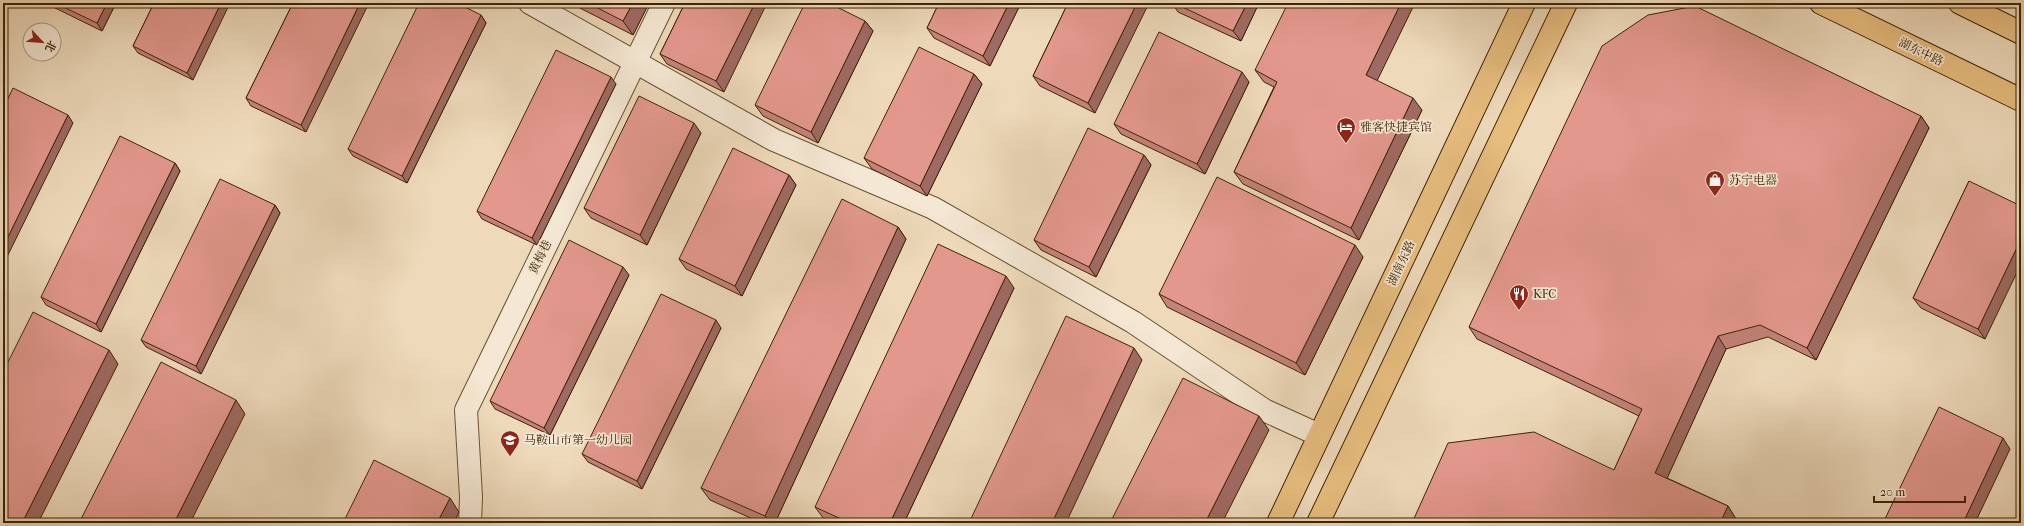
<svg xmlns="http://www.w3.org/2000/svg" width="2024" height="526" viewBox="0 0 2024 526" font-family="'IM FELL French Canon','Noto Serif SC',serif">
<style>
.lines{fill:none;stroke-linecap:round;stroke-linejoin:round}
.minor-casing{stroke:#6a5232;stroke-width:24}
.major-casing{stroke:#3e2404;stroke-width:24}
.minor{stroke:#f4e7d3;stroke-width:22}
.major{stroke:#e7bd7e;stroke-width:22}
.wall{fill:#c3837a;stroke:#3e2404}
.shaded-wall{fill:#9f6a63;stroke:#3e2404}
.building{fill:#e3988e;stroke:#3e2404}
.labels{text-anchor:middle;stroke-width:3.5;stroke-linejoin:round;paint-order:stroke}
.street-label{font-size:12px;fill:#3e2404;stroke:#f4e7d3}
.poi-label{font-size:12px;fill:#3e2404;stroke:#f4e7d3;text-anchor:start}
</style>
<rect width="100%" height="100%" fill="#eedabb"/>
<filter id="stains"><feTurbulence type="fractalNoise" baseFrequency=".005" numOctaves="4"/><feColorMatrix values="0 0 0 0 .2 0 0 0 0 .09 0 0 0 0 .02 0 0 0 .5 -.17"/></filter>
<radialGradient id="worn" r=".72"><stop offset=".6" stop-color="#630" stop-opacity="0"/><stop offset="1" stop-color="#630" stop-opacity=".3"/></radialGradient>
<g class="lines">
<g class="minor-casing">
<g id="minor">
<polyline points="530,3 774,140 933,208 1133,322 1264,410 1319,435"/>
<polyline points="470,523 471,497 466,410 664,3"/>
</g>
</g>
<g class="major-casing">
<g id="major">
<polyline points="1821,3 2021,100"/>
<polyline points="1960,3 2021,33"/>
<polyline points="1278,523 1524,3"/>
<polyline points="1318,523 1566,3"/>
</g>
</g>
<use href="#minor" class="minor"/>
<use href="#major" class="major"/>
</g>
<g class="wall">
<polygon points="47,3 116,3 102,31 47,4"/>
<polygon points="154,3 193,80 138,53 133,46"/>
<polygon points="293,3 306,132 251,106 246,98"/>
<polygon points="570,3 649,3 633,35"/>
<polygon points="685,3 724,92 667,64 660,54"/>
<polygon points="939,3 1021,3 990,66 934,38 927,28"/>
<polygon points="1068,3 1095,113 1040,86 1033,76"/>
<polygon points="1172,3 1259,3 1241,41 1178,12"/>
<polygon points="2007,3 2021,3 2021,10"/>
<polygon points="481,15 486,23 407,183 353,156 348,149"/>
<polygon points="865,21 873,31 818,143 763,116 755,105"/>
<polygon points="1255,70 1377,81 1422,110 1359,240 1243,184 1234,172 1274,87 1264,82"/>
<polygon points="974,74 982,84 927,196 872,169 864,158"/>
<polygon points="1249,82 1205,174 1121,134 1114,124"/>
<polygon points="616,84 537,245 482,219 477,211"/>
<polygon points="1921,116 1929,128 1816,360 1768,337 1726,349 1667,478 1728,506 1736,519 1614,470 1639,416 1477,339 1469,327"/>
<polygon points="701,133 647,245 591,218 584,208"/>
<polygon points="1144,155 1151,165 1096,277 1041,250 1034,240"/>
<polygon points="175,163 180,171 101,332 46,305 41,297"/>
<polygon points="789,175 796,185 742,296 686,269 679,259"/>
<polygon points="1969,181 1985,339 1921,308 1913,298"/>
<polygon points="275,205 280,213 201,374 146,347 141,340"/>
<polygon points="898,227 906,239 775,523 762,523 710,500 701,488"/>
<polygon points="1363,257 1305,375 1167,307 1159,294"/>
<polygon points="629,275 550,435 495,409 490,401"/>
<polygon points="1014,288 904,523 833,523 824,519 815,507"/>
<polygon points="721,328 642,489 588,462 582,454"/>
</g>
<g class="shaded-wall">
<polygon points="107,3 116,3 102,31 97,23"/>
<polygon points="221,3 230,3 193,80 187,73"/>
<polygon points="360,3 369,3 306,132 301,125"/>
<polygon points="633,3 649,3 633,35 623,21"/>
<polygon points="755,3 767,3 724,92 716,81"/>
<polygon points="1009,3 1021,3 990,66 983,56"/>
<polygon points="1137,3 1149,3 1095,113 1088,103"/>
<polygon points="1247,3 1259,3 1241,41 1233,31"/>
<polygon points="1401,3 1415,3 1374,87 1366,75"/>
<polygon points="481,15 486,23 407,183 402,176"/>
<polygon points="865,21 873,31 818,143 811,132"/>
<polygon points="1242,72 1249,82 1205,174 1197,164"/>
<polygon points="974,74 982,84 927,196 920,186"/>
<polygon points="611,77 616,84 537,245 532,238"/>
<polygon points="1413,98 1422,110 1359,240 1351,228"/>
<polygon points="68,115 73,123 3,265 3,247"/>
<polygon points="1921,116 1929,128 1816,360 1807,348"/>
<polygon points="694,123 701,133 647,245 640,235"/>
<polygon points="1144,155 1151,165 1096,277 1089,267"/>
<polygon points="175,163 180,171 101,332 96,324"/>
<polygon points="789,175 796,185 742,296 735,286"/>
<polygon points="275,205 280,213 201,374 196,366"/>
<polygon points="898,227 906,239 775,523 770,523 765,516"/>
<polygon points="2021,239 2021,264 1985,339 1978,329"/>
<polygon points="1355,245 1363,257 1305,375 1296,363"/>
<polygon points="623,267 629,275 550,435 544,428"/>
<polygon points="1006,276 1014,288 904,523 890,523"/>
<polygon points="716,320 721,328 642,489 637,481"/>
<polygon points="1718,336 1726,349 1664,485 1655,473"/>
<polygon points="1134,348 1142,360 1066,523 1052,523"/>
<polygon points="109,350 118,364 38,523 22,523"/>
<polygon points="236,400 245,414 190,523 174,523"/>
<polygon points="1259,416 1269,430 1222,523 1205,523"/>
<polygon points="2003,438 2010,449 1975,523 1963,523"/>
<polygon points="450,498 459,512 454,523 437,523"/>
<polygon points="1728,506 1736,519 1734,523 1720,523"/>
</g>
<g class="building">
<polygon points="55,3 107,3 97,23"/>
<polygon points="154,3 221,3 187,73 133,46"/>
<polygon points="293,3 360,3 301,125 246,98"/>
<polygon points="419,3 457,3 481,15 402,176 348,149"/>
<polygon points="588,3 633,3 623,21"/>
<polygon points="685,3 755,3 716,81 660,54"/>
<polygon points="805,3 829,3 865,21 811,132 755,105"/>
<polygon points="939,3 1009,3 983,56 927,28"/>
<polygon points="1068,3 1137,3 1088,103 1033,76"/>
<polygon points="1174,3 1247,3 1233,31"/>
<polygon points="1288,3 1401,3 1366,75 1413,98 1351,228 1234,172 1277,82 1255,70"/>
<polygon points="1695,6 1921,116 1807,348 1760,325 1718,336 1655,473 1728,506 1720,523 1412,523 1448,443 1534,432 1614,470 1642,409 1469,327 1602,46 1648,15"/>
<polygon points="1159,32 1242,72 1197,164 1114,124"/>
<polygon points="919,47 974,74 920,186 864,158"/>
<polygon points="556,50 611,77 532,238 477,211"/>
<polygon points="13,88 68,115 3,247 3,109"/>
<polygon points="639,96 694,123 640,235 584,208"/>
<polygon points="1088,128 1144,155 1089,267 1034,240"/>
<polygon points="120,136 175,163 96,324 41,297"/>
<polygon points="733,148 789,175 735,286 679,259"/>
<polygon points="1217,177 1355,245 1296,363 1159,294"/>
<polygon points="220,179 275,205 196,366 141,340"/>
<polygon points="1969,181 2021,206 2021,239 1978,329 1913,298"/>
<polygon points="842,199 898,227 765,516 701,488"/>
<polygon points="569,240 623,267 544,428 490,401"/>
<polygon points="938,244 1006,276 890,523 850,523 815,507"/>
<polygon points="661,294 716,320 637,481 582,454"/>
<polygon points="33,312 109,350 22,523 3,523 3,372"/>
<polygon points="1066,316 1134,348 1052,523 969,523"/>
<polygon points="161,362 236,400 174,523 79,523"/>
<polygon points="1183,378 1259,416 1205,523 1110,523"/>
<polygon points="1939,407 2003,438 1963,523 1883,523"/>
<polygon points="374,460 450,498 437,523 343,523"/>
</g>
<defs>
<g id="hotel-pin" transform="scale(1)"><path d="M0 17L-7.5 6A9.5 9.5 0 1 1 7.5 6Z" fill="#8f2418" stroke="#f4e7d3"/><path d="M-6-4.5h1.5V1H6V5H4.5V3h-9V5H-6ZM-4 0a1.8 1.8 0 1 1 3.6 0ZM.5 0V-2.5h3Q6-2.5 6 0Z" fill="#fff"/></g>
<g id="shop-pin" transform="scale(1)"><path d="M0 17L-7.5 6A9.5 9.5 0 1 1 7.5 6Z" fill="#8f2418" stroke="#f4e7d3"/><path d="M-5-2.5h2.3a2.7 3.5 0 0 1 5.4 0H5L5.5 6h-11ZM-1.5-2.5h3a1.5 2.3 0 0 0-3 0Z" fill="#fff"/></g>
<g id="restaurant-pin" transform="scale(1)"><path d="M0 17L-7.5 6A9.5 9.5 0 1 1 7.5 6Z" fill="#8f2418" stroke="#f4e7d3"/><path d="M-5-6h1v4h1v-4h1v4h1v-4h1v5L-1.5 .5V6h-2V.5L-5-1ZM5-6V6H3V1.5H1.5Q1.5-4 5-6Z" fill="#fff"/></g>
<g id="school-pin" transform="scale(1)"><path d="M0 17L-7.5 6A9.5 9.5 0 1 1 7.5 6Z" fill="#8f2418" stroke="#f4e7d3"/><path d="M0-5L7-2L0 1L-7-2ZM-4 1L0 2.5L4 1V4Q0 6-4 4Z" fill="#fff"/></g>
</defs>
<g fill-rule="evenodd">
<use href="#hotel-pin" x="1346" y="127"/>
<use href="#shop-pin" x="1715" y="180"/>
<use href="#restaurant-pin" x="1519" y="294"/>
<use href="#school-pin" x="510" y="440"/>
</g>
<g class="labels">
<g class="street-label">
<text transform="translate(1921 52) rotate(26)" y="4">湖东中路</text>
<text transform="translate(540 257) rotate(-64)" y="4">黄梅巷</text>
<text transform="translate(1401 263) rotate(-65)" y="4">湖南东路</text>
</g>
<g class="poi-label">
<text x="1360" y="131">雅客快捷宾馆</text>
<text x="1729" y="184">苏宁电器</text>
<text x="1533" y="298">KFC</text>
<text x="524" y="444">马鞍山市第一幼儿园</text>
</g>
</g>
<rect width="2024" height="526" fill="none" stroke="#eedabb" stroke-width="16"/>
<rect x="4" y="4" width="2016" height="518" fill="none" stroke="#3e2404" stroke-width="2"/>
<rect x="8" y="8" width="2008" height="510" fill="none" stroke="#3e2404"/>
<g transform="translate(42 42) rotate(116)"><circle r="19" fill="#f4e7d3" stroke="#ab9980"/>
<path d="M0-3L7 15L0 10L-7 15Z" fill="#8f2418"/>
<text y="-6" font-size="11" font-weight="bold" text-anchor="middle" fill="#3e2404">北</text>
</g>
<path d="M1874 496v6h91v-6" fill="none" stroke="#3e2404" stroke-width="2"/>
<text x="1880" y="496" font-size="12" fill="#3e2404" stroke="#f4e7d3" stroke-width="3" paint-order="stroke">20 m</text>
<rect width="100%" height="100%" filter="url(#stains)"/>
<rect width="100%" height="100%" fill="url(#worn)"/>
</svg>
